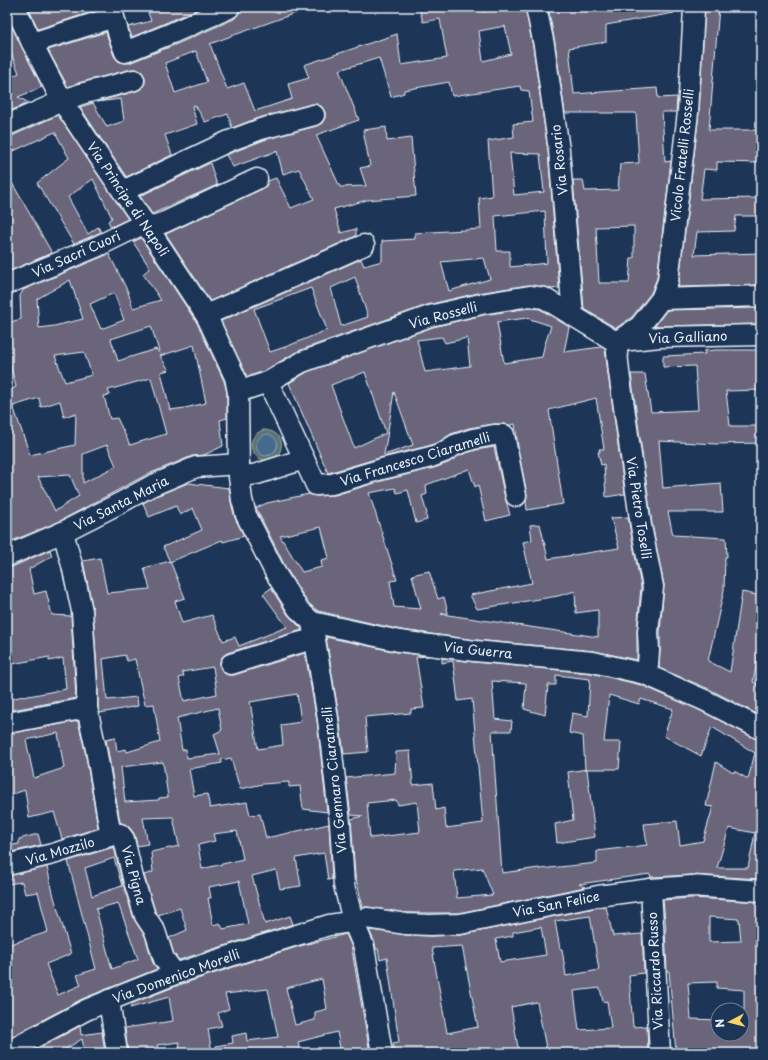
<svg xmlns="http://www.w3.org/2000/svg" width="768" height="1060" viewBox="0 0 768 1060" font-family="'Playpen Sans',sans-serif">
<style>
.green{fill:#5c736f;stroke:#a2b2b4;fill-rule:evenodd}
.water{fill:#456b8d;stroke:#86a1b8}
.building{fill:#6a657a;stroke:#e8f1f8;fill-rule:evenodd}
.lines{fill:none;stroke-linecap:round;stroke-linejoin:round}
.minor-casing{stroke:#e8f1f8;stroke-width:23}
.minor{stroke:#1d3557;stroke-width:20}
.labels{text-anchor:middle;stroke-width:3;stroke-linejoin:round;paint-order:stroke}
.street-label{font-size:13px;fill:#e8f1f8;stroke:#1d3557}
</style>
<rect width="100%" height="100%" fill="#1d3557"/>
<filter id="ink" filterUnits="userSpaceOnUse"><feTurbulence type="fractalNoise" baseFrequency=".025" numOctaves="2"/><feDisplacementMap in="SourceGraphic" scale="8" xChannelSelector="R" yChannelSelector="G"/><feConvolveMatrix kernelMatrix="1 2 1 2 8 2 1 2 1" color-interpolation-filters="sRGB"/></filter>
<g filter="url(#ink)">
<path class="green" d="M263 430C273 430 283 436 281 447 281 451 278 455 275 457 257 470 239 440 263 430ZM271 435C288 448 264 467 256 447Z"/>
<path class="water" d="M268 434C291 442 265 468 257 449 254 441 260 435 268 434Z"/>
<g class="building">
<polygon points="28,7 107,7 38,29"/>
<polygon points="146,7 203,7 132,37 128,27 151,21"/>
<path d="M240 7H307V9L223 39 210 44 227 89 244 83 255 111 292 99 288 84 309 78 304 65 397 34 401 65 447 58 440 19 423 22 419 7H481L482 12 506 7H525L533 47 548 151 559 288 552 289 546 287 528 285 478 293 427 305 298 351 264 371 247 377 245 372 221 321 361 259 364 266 382 261V241L415 239V233L481 229 479 198 492 196 488 141 514 137 513 124 533 122 529 91 521 90 520 86 452 96 449 82 404 90V93L391 97 379 58 339 70 359 120 316 135 340 187 366 186 360 168 370 166 363 130 386 127 387 141 411 138 416 196 367 200 334 209 341 233 356 229V236L210 301 166 234 262 189 266 186 268 181 276 178 291 208 314 199 299 169 283 174 277 151 233 167 226 155 264 140 317 126 322 123 325 118V112L322 107 317 104H311L258 118 232 128 228 114 205 122 195 105 192 106 197 124 165 135 172 155 126 177 80 107 93 103 107 127 124 121 121 99 97 102 137 91 142 88 145 83V77L142 72 137 69H131L78 83 68 87 48 50 106 32 114 56 118 61 123 63H129L177 44 234 19 238 14 240 10ZM505 26 511 54 483 61 479 31ZM196 51 207 82 175 93 165 63ZM510 153 540 154 544 192 514 195ZM545 211 547 263 510 267V251H497L495 216ZM484 258 490 279 449 291 441 262ZM355 277 368 317 341 326 331 288ZM311 288 327 330 288 346 270 352 254 309Z"/>
<path d="M548 7H674V13L606 25V42L569 48 574 94 657 88 658 98 677 97 676 112H662L665 162 671 161 657 278 651 293 632 317 616 328 584 309 573 180H583L585 191 618 190 620 164 639 163 636 113H565L555 43ZM634 226V258H631L629 283H599L596 227Z"/>
<polygon points="705,7 719,7 709,130 761,130 761,163 717,162 717,170 704,169 700,199 761,198 761,216 736,216 734,231 697,232 694,255 761,253 761,285 678,287 679,282 699,113"/>
<polygon points="7,17 42,87 18,97 29,103 7,112 7,79 19,73 7,43"/>
<polygon points="58,115 128,219 111,227 108,221 112,218 93,179 68,197 88,234 98,227 101,232 74,244 37,183 69,158 55,132 7,154 7,136 12,136"/>
<polygon points="210,163 217,185 152,214 140,196"/>
<polygon points="7,174 52,253 7,272"/>
<path d="M141 238 197 323 224 381 227 393V418L220 420 223 446 204 455 192 456 146 475 58 522 7 543V392L16 387 7 352V323L21 319 20 296 23 290 109 254 128 292 133 308 161 300 143 274 150 268 133 242ZM70 280 83 319 54 326 39 328 37 299ZM114 293 124 320 101 329 90 304ZM151 326 160 354 156 349 118 361 111 339ZM194 345 206 403 185 408 170 410 161 372 169 370 160 356ZM84 352 92 375 65 382 55 356ZM151 378 166 434 130 445 117 418 110 419 104 396 110 395 108 390ZM39 398 41 407 60 401 64 417 76 413 75 445 30 455 13 406ZM107 445 116 466 83 483V454ZM70 475 79 496 55 511 38 477Z"/>
<path d="M530 308 540 309 569 327 564 352 601 347 605 349 608 374 625 494 606 497 604 464 601 465 598 452H600L599 449H604L596 398 549 410 563 504 527 510 526 501 527 494 519 454 515 424 510 425 504 424H494L469 428 451 434 439 442 428 446 379 458 328 473 289 383 307 372 433 327 483 315ZM527 318 551 326 544 347 542 357 504 363 497 322ZM442 337 445 343 467 338 470 366 425 372 417 340ZM365 372 386 433 354 448 331 385ZM394 392 413 445 384 455 387 437Z"/>
<polygon points="761,308 761,324 655,326 667,310"/>
<polygon points="716,350 761,350 761,390 726,391 730,426 761,426 761,443 717,444 659,441 663,488 721,483 723,512 668,512 673,535 726,538 727,557 725,557 724,590 708,661 730,672 742,592 761,596 761,655 758,656 753,682 761,686 761,716 709,689 659,668 660,651 660,632 664,585 652,524 631,374 645,374 651,412 698,410 695,366 663,367 663,356 705,354 704,351"/>
<path d="M494 447 505 498 507 504 510 515 486 521 478 485 475 487 469 469 426 485 427 494 422 496 427 514 426 515 427 520 416 523 408 490 397 493 395 488 369 493 397 580 390 581 394 607 421 609 412 575 429 571 438 599 444 597 448 613 441 614 598 637V610L576 613 575 591 558 596 477 609 470 595 532 583 523 542 532 540 530 525 540 524 548 559 619 548 611 518 628 517 641 587 637 631V660L594 651 476 640 401 630 318 611 307 602 286 568 256 508 267 503 309 494 317 496 335 495 385 480 434 468 448 463 460 455 476 450ZM321 527 329 558 321 560 322 567 302 572 280 536Z"/>
<polygon points="188,483 229,488 231,502 235,518 244,536 223,542 222,540 170,562 163,547 202,530 193,508 180,515 176,506 149,517 143,503 156,496"/>
<polygon points="50,550 52,556 29,569 34,594 46,591 52,615 71,616 76,698 7,711 7,700 23,696 23,697 66,689 63,658 49,661 49,657 7,665 7,567 12,567"/>
<path d="M100 558 107 593 150 589 144 568 170 561 185 598 175 601 182 623 212 615 223 641 235 637 239 646 287 627 263 594 271 588 288 615 301 628 302 630 227 653 223 656 220 661V667L224 673 228 675H234L305 653 317 721 327 812 303 809 300 786 289 787V782L263 784 240 789 231 758 221 760 222 763 189 769 194 796 207 794 210 808 247 802 250 815 260 814 266 838 329 824 332 879 328 880 324 853 296 858 301 886 280 889 276 870 252 876 265 924 290 916 293 924 179 960 174 954 169 938 187 930 180 908 158 915 155 911 144 875 153 872 151 852 179 846 173 817 143 818 148 844 137 846 135 836 133 832 129 827 120 822 106 739 115 737 117 751 126 749 127 752 160 742 154 704 145 705 135 659 127 661 125 655 103 659 107 700 137 697 138 706 100 713 98 707V686L93 610 83 561ZM213 667 217 694 184 701 179 678 184 676 182 672ZM297 694 301 722 281 725 283 745 258 749 250 702ZM218 708 222 730 214 734 220 754 187 758 186 749 182 750 177 718ZM163 762 168 797 159 798V800L125 802 121 767ZM237 831 243 859 202 869 198 845 215 841 213 834ZM239 881 248 924 223 929 220 923 213 925 208 898H211L209 887Z"/>
<polygon points="326,637 397,652 428,656 416,657 424,708 411,709 411,713 365,717 368,752 344,754 339,717"/>
<path d="M442 658 474 662 591 673 641 685 699 710 756 739 761 740V879L693 875 651 877 650 874 579 884 585 887 459 913H407L369 907H363L355 875 351 819 363 816 351 815 346 778 395 773 396 752 410 751 413 785 433 783 436 810 444 808 446 828 483 823 472 699 458 701 453 661 442 663ZM556 675 590 679 588 716 572 713 569 733 583 736 585 769H619L621 742H604L609 695 639 704 641 699 673 709 664 736 701 756 712 727 755 753 748 779 734 771 733 773 716 762 706 806 713 807 703 841 680 845 677 821 644 824 647 845 597 851V863L540 869 539 868 502 873 492 731H511L512 721 495 719 492 681 526 683 524 709 545 715 548 685H556ZM396 800 398 805 417 802 420 832 370 838 367 803ZM729 828 755 833 748 868H717ZM482 868 493 895 457 898 454 871Z"/>
<path d="M78 721 85 751 98 828 62 839 54 812 29 818 25 790 7 796V734ZM58 733 64 768 34 778 26 740Z"/>
<polygon points="587,769 595,837 557,843 555,824 573,820 568,772"/>
<polygon points="38,834 41,845 7,853 7,846 19,844 19,839"/>
<path d="M114 847 122 881 134 919 145 936 153 963 157 969 82 999 7 1039V945L48 932 38 892 25 894 22 882 7 884V876L47 867 54 897 71 954 46 964 58 995 81 985 77 975 96 969 68 861ZM114 858 122 886 92 896 85 868ZM118 903 138 959 112 969 96 909Z"/>
<path d="M692 898 761 902V1002H760L759 1051 751 1050V1053H676L669 971H667L665 930H666L663 900ZM709 917 739 919 741 941 709 942ZM717 982V988L744 990V1020H742V1034H718V1020L691 1019 688 983Z"/>
<path d="M600 907H606L613 936 642 934 644 973 629 975 633 1027 647 1026 648 1053H547L537 1002 511 1007 519 1053H395L393 1043 399 1042 387 958 380 960 378 949H376L375 943 369 930 406 935 430 936 461 935ZM590 916 599 970 566 976 562 949H560L555 921ZM541 927 546 955 500 962 496 939 513 936V932ZM462 946 478 1027 447 1033 432 948ZM600 988 603 1002 607 1001 611 1028 579 1030 574 991Z"/>
<path d="M346 934 351 945 370 1053H341L337 1032 298 1042 300 1053H217L216 1046 233 1043 232 1036 246 1033 247 1041 278 1037 268 989 225 994 229 1009 218 1013 222 1026 208 1029 212 1053H181L179 1042 157 1045 158 1053H128L125 1028 173 1021 169 997 130 1008 133 1003 179 985 258 959 300 946ZM322 979 327 1009 315 1012V1020L295 1025 286 988Z"/>
<polygon points="80,1026 81,1035 102,1032 105,1053 85,1053 82,1039 59,1053 30,1053"/>
</g>
<g class="lines">
<g class="minor-casing">
<g id="minor">
<polyline points="15,7 32,43 62,101 110,173 148,228 207,317 235,377 238,392"/>
<polyline points="536,7 544,45 559,150 573,315"/>
<polyline points="32,43 114,17 119,36 125,52 172,33 229,8"/>
<polyline points="7,125 62,101 81,94 134,80"/>
<polyline points="123,191 229,141 261,129 314,115"/>
<polyline points="148,228 165,222 257,179"/>
<polyline points="7,284 96,247 145,223"/>
<polyline points="661,299 761,296"/>
<polyline points="206,315 364,245"/>
<polyline points="621,341 660,337 761,335"/>
<polyline points="616,342 640,326 661,299 668,281 688,112 694,9"/>
<polyline points="616,342 619,372 641,526 653,587 648,632 649,650 648,665 645,674"/>
<polyline points="268,382 302,362 430,316 481,304 530,296 544,298 616,342"/>
<polyline points="304,459 316,485 332,484 382,469 431,457 444,452 455,445 473,439 494,435 504,435 516,496"/>
<polyline points="239,477 257,474 304,459 268,382 238,392 239,477 242,500 246,515 276,574 298,609 312,622 328,719 340,823 344,885 353,921 364,947 382,1053"/>
<polyline points="63,532 72,565 82,611 87,687 87,708 96,749 109,825 113,835 120,834 124,839 133,878 145,916 155,931 164,959 175,974"/>
<polyline points="7,556 63,532 120,503 151,486 196,467 239,464"/>
<polyline points="312,622 399,641 475,651 593,662 645,674 704,700 761,729"/>
<polyline points="231,664 291,645 314,639"/>
<polyline points="7,723 87,708"/>
<polyline points="7,865 53,854 113,835"/>
<polyline points="651,889 660,1053"/>
<polyline points="109,1000 117,1053"/>
<polyline points="7,1052 86,1010 115,998 175,974 255,948 329,925 357,921 367,918 406,924 430,925 460,924 598,896 651,889 692,886 761,891"/>
</g>
</g>
<use href="#minor" class="minor"/>
</g>
</g>
<g class="labels">
<g class="street-label">
<text transform="translate(682 155) rotate(-84)" y="5">Vicolo Fratelli Rosselli</text>
<text transform="translate(559 160) rotate(-96)" y="5">Via Rosario</text>
<text transform="translate(128 199) rotate(56)" y="5">Via Principe di Napoli</text>
<text transform="translate(76 254) rotate(-24)" y="5">Via Sacri Cuori</text>
<text transform="translate(443 315) rotate(-15)" y="5">Via Rosselli</text>
<text transform="translate(688 337) rotate(-2)" y="5">Via Galliano</text>
<text transform="translate(415 459) rotate(-17)" y="5">Via Francesco Ciaramelli</text>
<text transform="translate(121 503) rotate(-27)" y="5">Via Santa Maria</text>
<text transform="translate(639 508) rotate(81)" y="5">Via Pietro Toselli</text>
<text transform="translate(478 650) rotate(6)" y="5">Via Guerra</text>
<text transform="translate(334 780) rotate(-96)" y="5">Via Gennaro Ciaramelli</text>
<text transform="translate(60 851) rotate(-16)" y="5">Via Mozzilo</text>
<text transform="translate(134 875) rotate(75)" y="5">Via Pigna</text>
<text transform="translate(556 904) rotate(-11)" y="5">Via San Felice</text>
<text transform="translate(655 971) rotate(-93)" y="5">Via Riccardo Russo</text>
<text transform="translate(176 976) rotate(-20)" y="5">Via Domenico Morelli</text>
</g>
</g>
<rect width="768" height="1060" fill="none" stroke="#1d3557" stroke-width="24"/>
<rect x="12" y="12" width="744" height="1036" fill="none" stroke="#e8f1f8" stroke-width="1.5" filter="url(#ink)"/>
<g transform="translate(730 1022) rotate(263)"><circle r="19" fill="#1d3557" stroke="#6e8097"/>
<path d="M0-3L7 15L0 10L-7 15Z" fill="#ffd166"/>
<text y="-6" font-size="11" font-weight="bold" text-anchor="middle" fill="#e8f1f8">N</text>
</g>
</svg>
